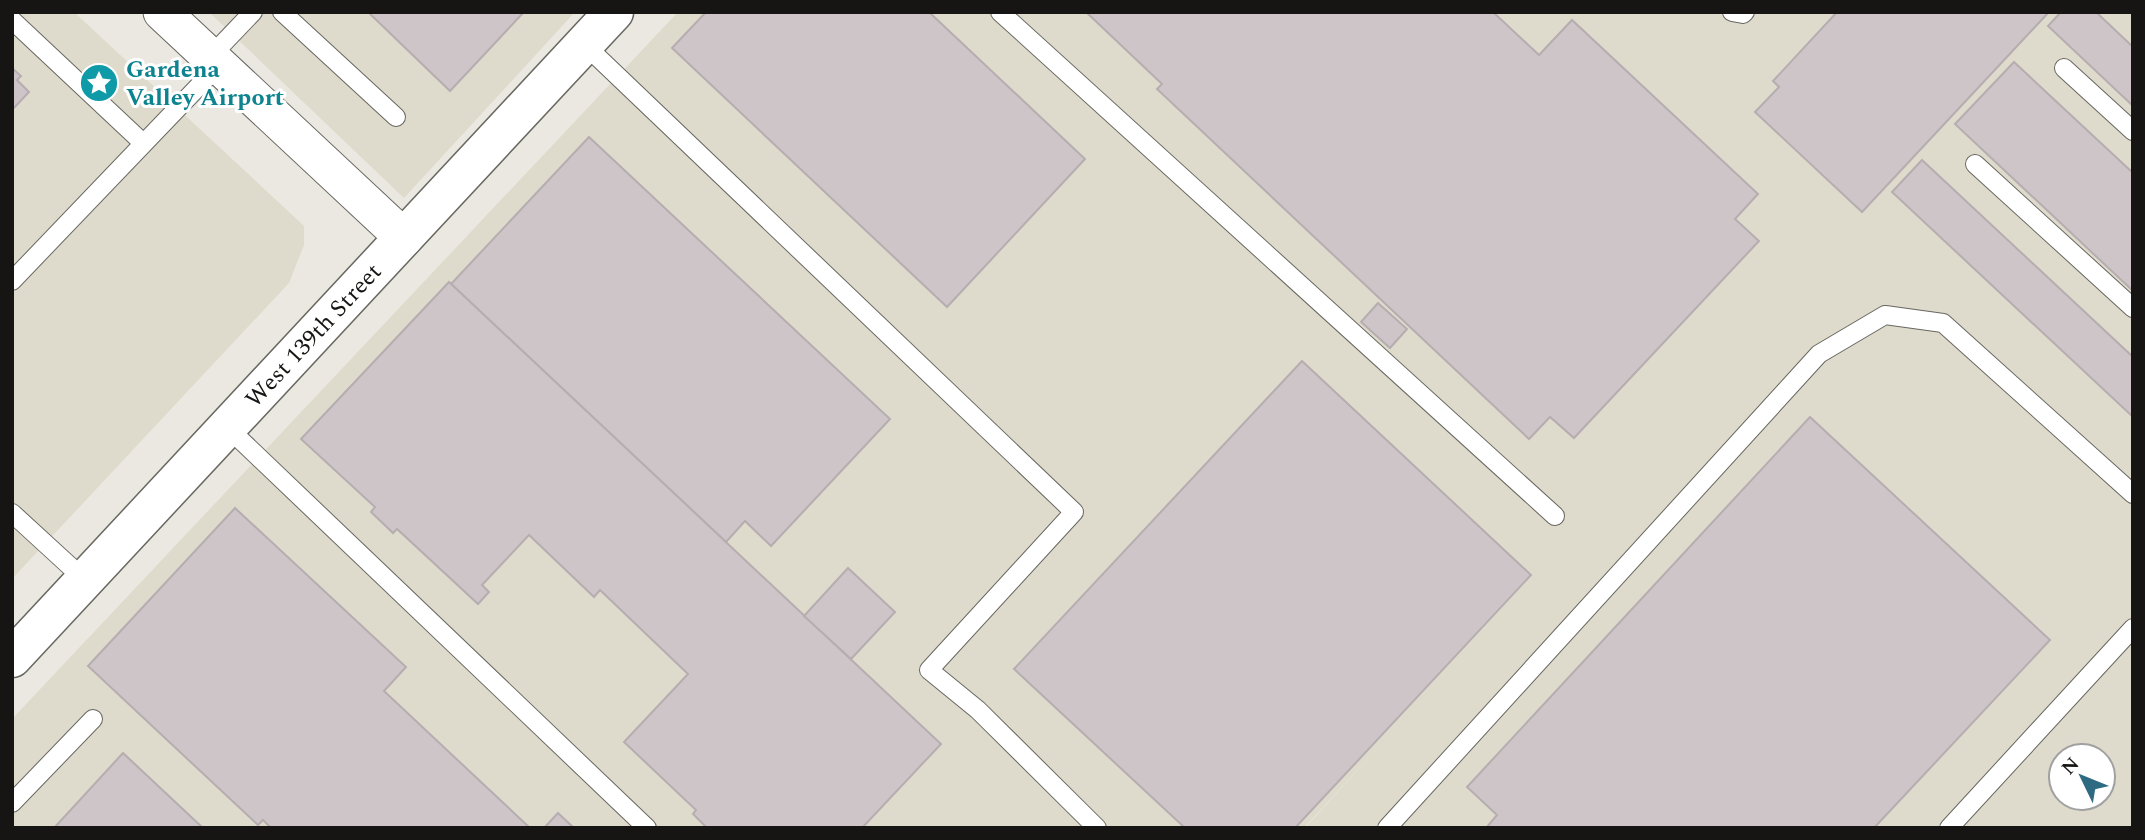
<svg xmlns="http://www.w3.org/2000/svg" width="2145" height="840" viewBox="0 0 2145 840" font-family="Spectral,serif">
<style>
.built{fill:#dedbcc;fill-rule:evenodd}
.building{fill:#cec5c8;stroke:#b6adb0;stroke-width:2}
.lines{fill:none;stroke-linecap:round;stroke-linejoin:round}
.service-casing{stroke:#686760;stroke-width:20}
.minor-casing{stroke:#686760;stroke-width:39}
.tertiary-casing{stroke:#686760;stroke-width:41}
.service{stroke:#fff;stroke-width:18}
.minor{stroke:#fff;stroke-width:37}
.tertiary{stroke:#fff;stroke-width:38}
.labels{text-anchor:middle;stroke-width:6;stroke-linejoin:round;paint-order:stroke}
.culture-label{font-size:24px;font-weight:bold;fill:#0d838f;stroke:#fff;text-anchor:start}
.street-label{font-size:24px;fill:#161513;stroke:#fff}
</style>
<rect width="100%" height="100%" fill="#eae8e0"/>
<g class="built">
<polygon points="12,12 74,12 304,226 304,245 289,283 12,579"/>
<polygon points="209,12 575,12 404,198"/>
<path d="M678 12H2133V828H1305L1385 740 1304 828H12V719ZM2061 756H2103V798H2061Z"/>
</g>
<g class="building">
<polygon points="368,12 524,12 450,91"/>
<polygon points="706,12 929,12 1085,159 947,307 672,48"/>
<polygon points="1086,12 1493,12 1539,55 1572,20 1758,194 1735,219 1759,241 1574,438 1550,417 1529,439 1157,89 1162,84"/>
<polygon points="1837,12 2049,12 1862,212 1755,112 1779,87 1773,81"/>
<polygon points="2061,12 2096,12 2133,47 2133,106 2048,26"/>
<polygon points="2014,62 2133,173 2133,291 1955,124"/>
<polygon points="12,68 21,76 17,80 29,92 12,110"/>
<polygon points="589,137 890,419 771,546 745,521 726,542 451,284"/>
<polygon points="1922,160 2133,357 2133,417 1892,192"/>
<polygon points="449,282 941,744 862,828 707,828 693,814 696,810 624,742 688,674 600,590 594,597 529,535 482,585 489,592 478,604 397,529 393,533 371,512 375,507 301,439"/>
<polygon points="1378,303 1407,329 1390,348 1361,322"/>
<polygon points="1302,361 1531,575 1295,828 1185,828 1014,669"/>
<polygon points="1810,417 2050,640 1874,828 1486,828 1497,815 1467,787"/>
<polygon points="235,508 406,667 384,691 530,828 271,828 263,820 258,825 88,666"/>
<polygon points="848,568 895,612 851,659 804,616"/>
<polygon points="123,753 203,828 54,828"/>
<polygon points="558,813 574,828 544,828"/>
</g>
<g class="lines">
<g class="service-casing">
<g id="service">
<polyline points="282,12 396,117"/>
<polyline points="1000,12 1555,516"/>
<polyline points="1732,12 1743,14 1745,12"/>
<polyline points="12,20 143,143"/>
<polyline points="584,44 1074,512 929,670 978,710 1097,828"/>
<polyline points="210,57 253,12"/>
<polyline points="2064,68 2133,131"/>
<polyline points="1975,164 2133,308"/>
<polyline points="12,281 219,65"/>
<polyline points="227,427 647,828"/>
<polyline points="12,513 85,580"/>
<polyline points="12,803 93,719"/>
<polyline points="1387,828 1819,354 1885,315 1943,323 2133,494"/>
<polyline points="1949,828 2133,628"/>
</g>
</g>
<g class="minor-casing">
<polyline id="minor" points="162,12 404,238"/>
</g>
<g class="tertiary-casing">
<polyline id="tertiary" points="12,658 614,12"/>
</g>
<use href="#service" class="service"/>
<use href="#minor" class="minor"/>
<use href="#tertiary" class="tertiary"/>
</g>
<defs>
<g id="sight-disc" transform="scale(2.0125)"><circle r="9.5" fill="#0f9aa8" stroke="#fff"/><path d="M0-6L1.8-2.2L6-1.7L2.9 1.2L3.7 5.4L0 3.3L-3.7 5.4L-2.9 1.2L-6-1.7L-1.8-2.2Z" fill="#fff"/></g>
</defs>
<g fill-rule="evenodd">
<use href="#sight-disc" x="99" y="83"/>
</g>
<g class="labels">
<g class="culture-label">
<text x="126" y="77">Gardena<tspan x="126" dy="28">Valley Airport</tspan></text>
</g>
<g class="street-label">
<text transform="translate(313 335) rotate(-47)" y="8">West 139th Street</text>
</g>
</g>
<rect width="2145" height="840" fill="none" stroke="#161513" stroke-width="28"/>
<g transform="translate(2082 777) rotate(313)"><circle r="33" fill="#ffffff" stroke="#a2a1a1" stroke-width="2"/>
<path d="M0-5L12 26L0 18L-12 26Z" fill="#2e6b82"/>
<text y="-10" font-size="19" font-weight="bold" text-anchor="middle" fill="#161513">N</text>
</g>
</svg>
